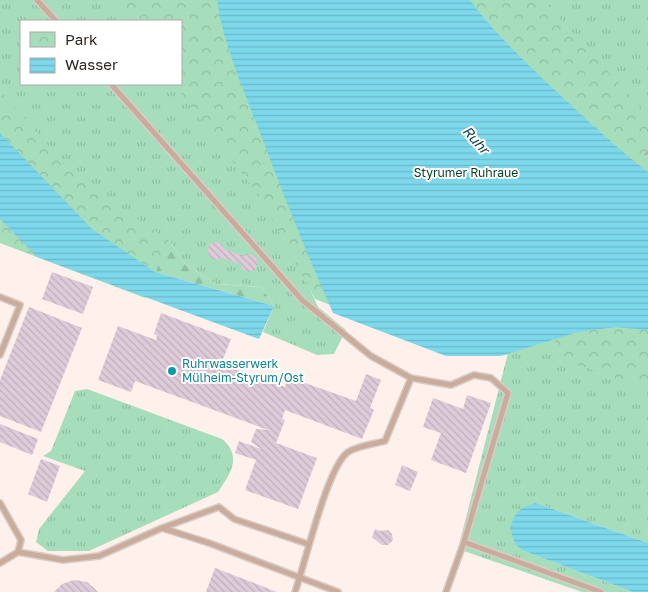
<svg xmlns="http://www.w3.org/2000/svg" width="648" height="592" viewBox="0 0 648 592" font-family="'Golos Text',sans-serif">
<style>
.grass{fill:url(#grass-tufts);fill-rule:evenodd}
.forest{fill:url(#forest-firs)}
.park{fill:url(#park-crowns)}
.water{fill:url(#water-rules)}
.building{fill:url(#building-back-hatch)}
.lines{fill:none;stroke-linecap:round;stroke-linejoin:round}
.service-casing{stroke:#d9ccc6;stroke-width:8}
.path{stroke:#b7aba5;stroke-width:2;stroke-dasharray:4 4;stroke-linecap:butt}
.service{stroke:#c9ac9c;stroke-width:5}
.culture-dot{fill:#0f9aa8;stroke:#fff;stroke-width:2}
.labels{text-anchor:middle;stroke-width:4;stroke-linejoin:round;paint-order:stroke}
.park-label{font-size:12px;fill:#033d23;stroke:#fff}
.culture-label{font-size:12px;fill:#0d838f;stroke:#fff;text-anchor:start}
.water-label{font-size:14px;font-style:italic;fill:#1b464e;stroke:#fff}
</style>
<defs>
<pattern id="grass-tufts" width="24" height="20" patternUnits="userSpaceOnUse" patternTransform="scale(1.25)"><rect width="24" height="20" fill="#a6debc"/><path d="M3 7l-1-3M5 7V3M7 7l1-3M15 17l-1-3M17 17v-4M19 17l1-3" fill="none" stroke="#8fbea1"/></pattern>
<pattern id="forest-firs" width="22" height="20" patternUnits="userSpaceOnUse" patternTransform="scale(1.25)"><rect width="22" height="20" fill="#a6debc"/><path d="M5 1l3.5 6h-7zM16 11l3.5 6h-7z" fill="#8fbea1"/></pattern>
<pattern id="park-crowns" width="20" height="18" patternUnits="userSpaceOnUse" patternTransform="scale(1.25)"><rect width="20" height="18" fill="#a6debc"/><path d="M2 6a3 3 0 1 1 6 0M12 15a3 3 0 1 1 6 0" fill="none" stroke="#8fbea1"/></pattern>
<pattern id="water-rules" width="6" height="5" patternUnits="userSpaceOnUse" patternTransform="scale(1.25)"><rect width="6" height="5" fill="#7cd8ea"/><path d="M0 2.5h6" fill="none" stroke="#6cb9c9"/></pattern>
<pattern id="building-back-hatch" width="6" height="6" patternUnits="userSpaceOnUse" patternTransform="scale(1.25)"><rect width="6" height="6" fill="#decbd9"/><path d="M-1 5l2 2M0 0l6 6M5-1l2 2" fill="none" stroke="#bfaeba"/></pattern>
</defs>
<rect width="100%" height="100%" fill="#fef0ea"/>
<g class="grass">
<path d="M0 0H188L259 179 318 307 346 330 334 354 317 355 263 332 274 306 261 287 216 284 184 263 169 240 136 260 0 133ZM21 21H181V84H21Z"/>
<polygon points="470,0 648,0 648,172"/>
<polygon points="648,330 648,543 536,503 524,551 633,592 582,592 458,549 508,353 578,332"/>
<path d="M87 389 222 439C243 457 230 474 218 492L89 551H48L36 542 39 529 85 471 43 456 51 451 75 391Z"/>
</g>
<polygon class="forest" points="169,240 184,263 216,284 261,287 274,306 155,272 136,260"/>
<g class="park">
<polygon points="110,0 543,0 648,115 648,391 566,360 549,331 439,347 315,299 260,197 174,84 181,84 181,21 126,21"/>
<polygon points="0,91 81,182 169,240 145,298 0,243"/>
</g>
<g class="water">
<path d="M217 0H470C491 29 517 54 542 78 577 111 610 143 648 172V330L616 327 578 332 501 356H446L333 313C306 253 282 191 259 130 243 88 223 44 217 0Z"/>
<polygon points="0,133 92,229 155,272 274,306 259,339 37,257 0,219"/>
<path d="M536 503 648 543V592H633L524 551 515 544 510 528C515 512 520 507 536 503Z"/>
</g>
<g class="building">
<polygon points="216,242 223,245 224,249 243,256 250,254 256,258 258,264 255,270 248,272 242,269 241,264 221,258 215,260 209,256 207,250 210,244"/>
<polygon points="52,272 93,287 83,314 42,299"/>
<polygon points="29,307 82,328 41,432 0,416 0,380"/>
<polygon points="161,313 231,339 223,359 220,358 218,363 285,387 288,377 356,401 366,374 381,380 370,408 374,410 362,439 285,410 282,419 285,420 276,443 317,458 298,509 245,490 256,460 235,453 239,441 261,449 251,442 256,429 268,430 135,381 131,392 98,380 118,326 156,340 157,335 154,334"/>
<polygon points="467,395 491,403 466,473 431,460 441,433 423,427 433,398 463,409"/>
<polygon points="0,424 38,439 32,455 0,442"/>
<polygon points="41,459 60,466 47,502 28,494"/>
<polygon points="402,465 418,472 410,491 395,485"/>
<polygon points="375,529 380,531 388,530 392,534 393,540 388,545 382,545 372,537"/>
<polygon points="215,568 277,592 206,592"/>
<polygon points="74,580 87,582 98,592 54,592 62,584"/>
</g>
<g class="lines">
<g class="service-casing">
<g id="service">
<polyline points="37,0 56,21"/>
<polyline points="111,84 302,300 371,356 411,378 451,385 474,375 491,378 508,393 464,542"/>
<polyline points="0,297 20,305 0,355"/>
<polyline points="0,503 21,540 18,552"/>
<polyline points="162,528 209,543 338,592"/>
<polyline points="0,563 18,552 63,560 99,556 162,528 219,507 234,519 308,544"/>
<path d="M295 592C305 564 327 467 348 452 357 446 374 444 385 441L411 378"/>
<polyline points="446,592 464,542 601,592"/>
</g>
</g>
<polyline class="path" points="645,155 648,152"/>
<use href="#service" class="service"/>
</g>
<circle class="culture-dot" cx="172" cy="371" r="5"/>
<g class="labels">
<g class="park-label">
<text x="466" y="177">Styrumer Ruhraue</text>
</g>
<g class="culture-label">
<text x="182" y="368">Ruhrwasserwerk<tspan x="182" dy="14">Mülheim-Styrum/Ost</tspan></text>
</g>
<g class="water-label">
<text transform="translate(476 140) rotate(48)" y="5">Ruhr</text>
</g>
</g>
<rect x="20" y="20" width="162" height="65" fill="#ffffff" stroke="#aca9a7"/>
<rect x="30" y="32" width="25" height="15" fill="url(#park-crowns)" stroke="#aca9a7"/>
<text x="65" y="45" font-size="15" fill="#302824">Park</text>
<rect x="30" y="58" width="25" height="15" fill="url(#water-rules)" stroke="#aca9a7"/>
<text x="65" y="70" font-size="15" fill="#302824">Wasser</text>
</svg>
